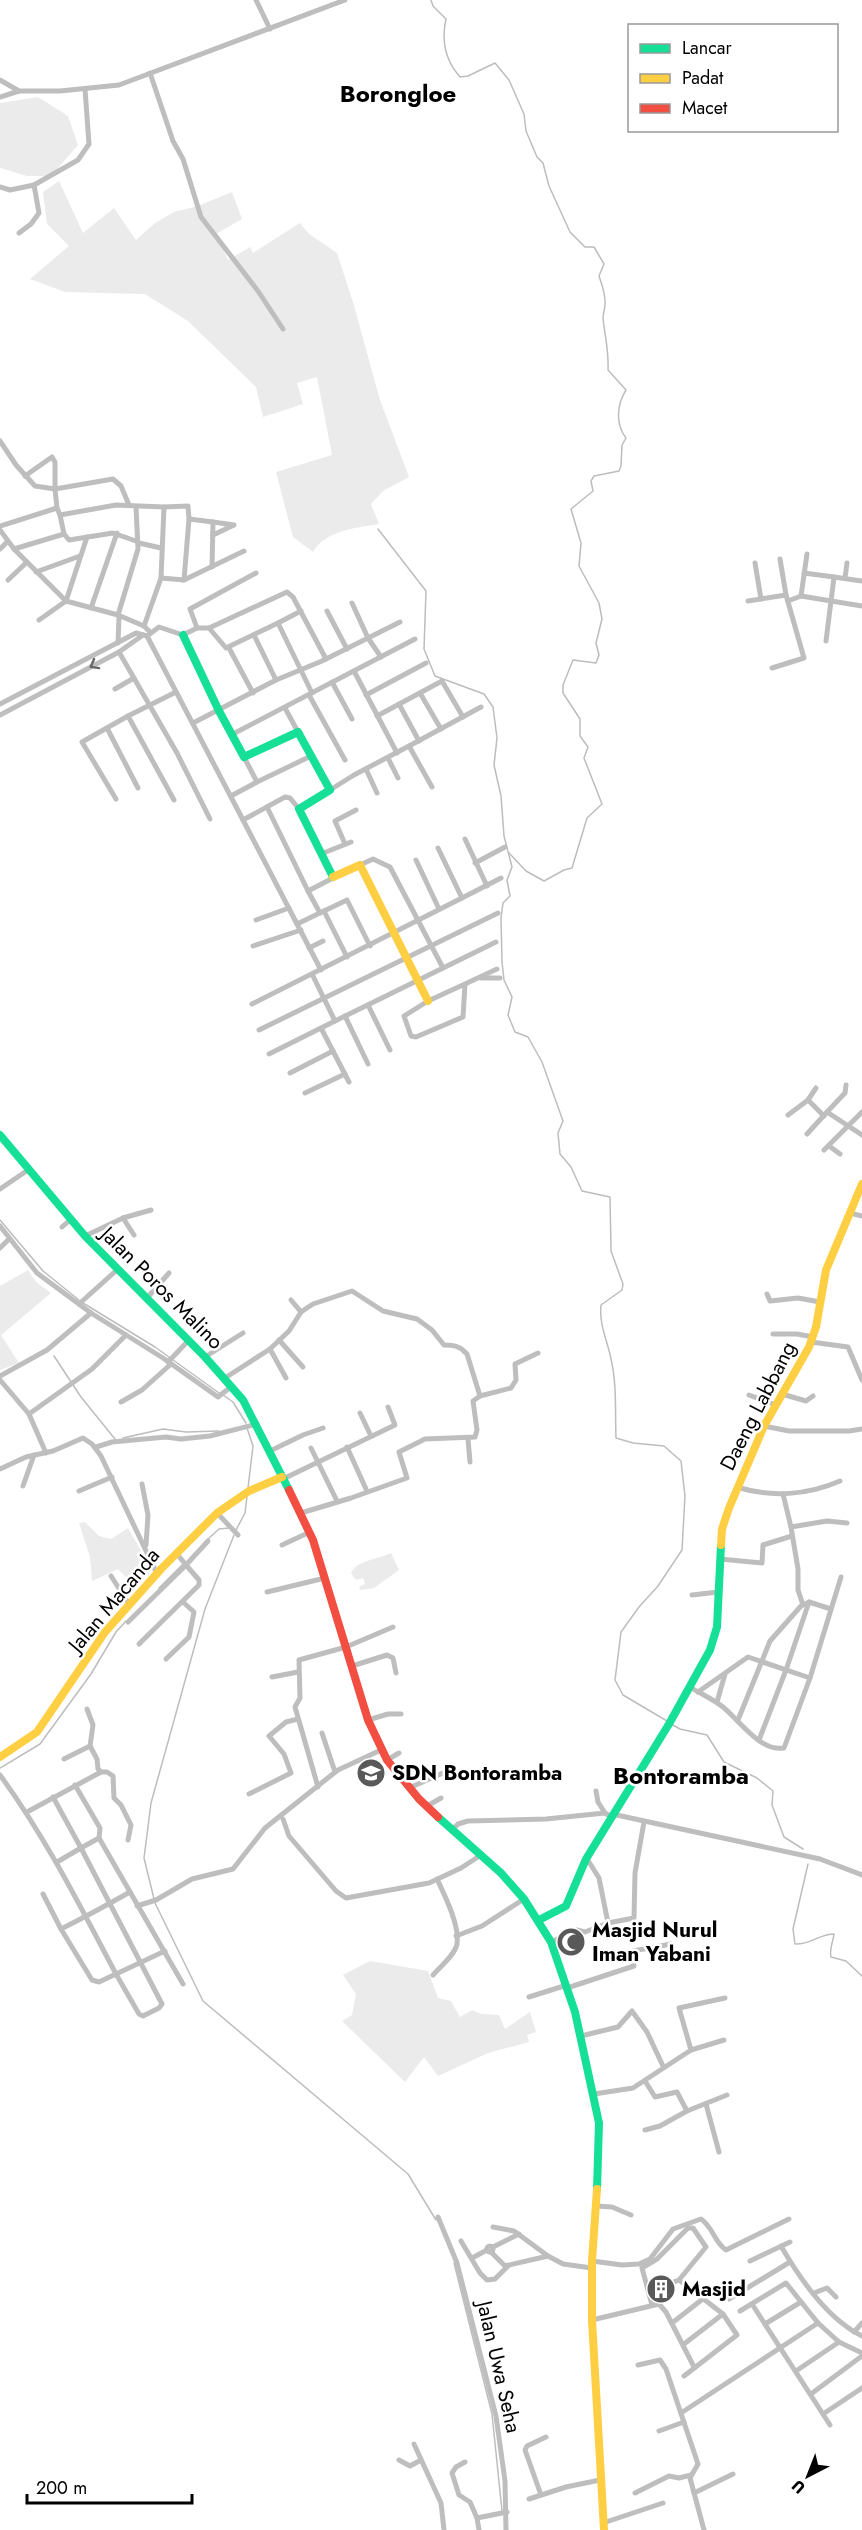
<svg xmlns="http://www.w3.org/2000/svg" width="862" height="2530" viewBox="0 0 862 2530" font-family="Jost,sans-serif">
<style>
.green{fill:#ebebeb}
.lines{fill:none;stroke-linecap:round;stroke-linejoin:round}
.stream{stroke:#bdbdbd;stroke-width:1.5}
.street{stroke:#bebebe;stroke-width:5}
.fast{stroke:#16e098;stroke-width:8}
.slow{stroke:#ffcf43;stroke-width:8}
.jam{stroke:#f24e42;stroke-width:8}
.oneway{stroke:#686868}
.labels{text-anchor:middle;stroke-width:5;stroke-linejoin:round;paint-order:stroke}
.street-label{font-size:21px;fill:#000;stroke:#fff}
.poi-label{font-size:21px;font-weight:bold;fill:#000;stroke:#fff;text-anchor:start}
.quarter-label{font-size:24px;font-weight:bold;fill:#000;stroke:#fff}
</style>
<rect width="100%" height="100%" fill="#fff"/>
<g class="green">
<polygon points="38,97 68,116 78,145 51,176 27,176 0,168 0,103"/>
<path d="M59 181 83 233 114 208 136 240 155 223 174 212 198 206 232 192 242 219 216 234 228 260 250 247 253 253 300 223 309 234 337 253 353 302 380 400 409 477 383 491 371 504 379 524C356 528 326 530 313 552L293 537 276 472 332 455 317 377 297 383 303 404 263 417 256 387 188 321 145 294 65 292 30 279 69 246 47 224 43 192Z"/>
<polygon points="28,1270 36,1282 51,1293 1,1335 19,1363 0,1370 0,1286"/>
<polygon points="85,1522 99,1536 111,1539 128,1528 150,1566 149,1575 129,1580 118,1569 92,1581 90,1557 79,1523"/>
<path d="M391 1553 399 1570 374 1588 361 1590 359 1587 365 1584 363 1578 356 1580 351 1573C357 1560 377 1560 391 1553Z"/>
<polygon points="370,1961 428,1971 438,1998 451,2001 460,2017 472,2010 481,2014 499,2015 505,2029 530,2012 536,2032 527,2035 529,2042 488,2053 438,2076 424,2057 405,2082 342,2021 352,2015 356,1994 343,1975"/>
</g>
<g class="lines">
<g class="stream">
<path d="M431 0 433 6 446 19C441 41 445 60 460 77L468 76 495 63 509 80 524 114 526 131 537 157 543 163 549 186 570 232 585 247H594L604 264 599 276C602 285 606 295 605 304 605 309 603 314 603 318 605 338 609 350 608 370L626 390C617 404 615 424 626 438L622 445 621 466 619 471 594 476 591 481 593 491 571 509 581 543 579 566 599 603 602 619 596 643 599 655 596 663 573 660 563 685V693L580 719V736L588 747 584 758 602 804 587 818 572 868 564 870 544 881 526 871 509 853"/>
<path d="M378 529 426 591 424 649 435 676 484 694 493 707 497 738 494 765 501 796 504 836 512 867 507 880 510 896 503 903 501 918 502 962 504 980 512 997 508 1015 515 1032 528 1037 542 1062 563 1121 558 1133 560 1154 571 1167 582 1191 610 1197 611 1251 623 1284 622 1290 601 1305C599 1325 607 1339 611 1359 617 1385 615 1412 616 1438L633 1443 664 1446 681 1461 685 1496 682 1550 658 1586 639 1607 621 1632 615 1680 623 1695 667 1721"/>
<polyline points="0,1220 43,1271 79,1300"/>
<polyline points="83,1303 155,1347 219,1393"/>
<polyline points="54,1356 81,1397 115,1439"/>
<polyline points="223,1395 233,1402 246,1423"/>
<polyline points="247,1428 253,1446 248,1488"/>
<polyline points="123,1438 163,1429 186,1432 219,1431"/>
<polyline points="236,1530 245,1513 247,1496"/>
<polyline points="234,1535 205,1609 151,1803 144,1858 155,1903 203,2001 408,2174 436,2220"/>
<polyline points="208,1539 219,1529 229,1528"/>
<polyline points="159,1588 183,1564"/>
<polyline points="671,1724 680,1729 707,1735 724,1762 757,1778 773,1791 772,1805 784,1837 803,1849"/>
<polyline points="0,1768 40,1744 91,1674 116,1632 126,1621"/>
<path d="M808 1864 793 1929 795 1944C810 1945 819 1934 834 1934 833 1943 829 1948 831 1957L846 1961 862 1976"/>
<polyline points="454,2263 492,2414 502,2511"/>
</g>
<g class="street">
<polyline points="256,0 270,29"/>
<polyline points="150,73 173,141 183,159 201,217 258,291 283,329"/>
<polyline points="0,80 19,91"/>
<polyline points="0,97 19,91 60,91 119,85 345,0"/>
<polyline points="0,187 10,190 34,185 78,160 89,144 85,89"/>
<polyline points="19,233 31,224 39,213 34,185"/>
<polyline points="0,441 16,465 35,486 55,489 57,508"/>
<polyline points="25,476 52,457 55,462 55,489 113,479 121,486 129,505"/>
<polyline points="136,507 138,549 118,615 144,626"/>
<polyline points="164,507 188,506 189,519"/>
<polyline points="60,515 64,534 69,540 113,533 136,541"/>
<polyline points="213,522 234,525 213,535"/>
<polyline points="0,526 57,508 60,515 116,505 164,507 161,578"/>
<polyline points="0,530 14,549 64,534"/>
<polyline points="139,543 161,548"/>
<polyline points="0,549 7,542"/>
<polyline points="27,562 66,601 118,615"/>
<polyline points="755,563 761,599"/>
<polyline points="36,572 80,556"/>
<polyline points="804,573 834,577"/>
<polyline points="845,578 847,563"/>
<polyline points="8,580 27,562 14,549"/>
<polyline points="184,580 189,519 213,522 212,567"/>
<polyline points="801,596 807,554"/>
<polyline points="748,601 786,595"/>
<polyline points="788,601 801,596 862,606"/>
<polyline points="352,603 368,638 381,657"/>
<polyline points="91,608 117,533"/>
<polyline points="327,611 347,649"/>
<polyline points="39,620 66,601 87,537"/>
<polyline points="278,623 301,611"/>
<polyline points="197,628 190,609 256,573"/>
<polyline points="209,628 226,648 278,623 312,693"/>
<polyline points="150,632 144,626 161,578 184,580 244,551"/>
<polyline points="254,635 276,680"/>
<polyline points="147,636 159,627 183,635 197,628 209,628 287,592 293,597 326,659"/>
<polyline points="826,641 834,577 862,581"/>
<polyline points="118,643 119,617"/>
<polyline points="229,648 253,693"/>
<polyline points="119,652 177,753 210,819"/>
<polyline points="772,668 804,658 786,595 780,559"/>
<polyline points="354,671 397,753"/>
<polyline points="332,682 352,719"/>
<polyline points="115,689 134,678"/>
<polyline points="420,693 441,729"/>
<polyline points="309,695 345,760"/>
<polyline points="366,695 426,663"/>
<polyline points="0,704 136,633 147,636 243,820 285,797 290,798 299,809"/>
<polyline points="399,704 419,741"/>
<polyline points="285,708 298,732"/>
<polyline points="0,715 119,652 143,635"/>
<polyline points="377,716 442,681 463,717"/>
<polyline points="193,723 276,680 322,661 400,622"/>
<polyline points="107,728 138,788"/>
<polyline points="231,735 415,639"/>
<polyline points="409,746 481,707"/>
<polyline points="244,757 257,782 311,756"/>
<polyline points="388,758 398,778"/>
<polyline points="366,769 377,793"/>
<polyline points="330,790 354,775 409,746 432,787"/>
<polyline points="231,796 257,782"/>
<polyline points="116,799 82,742 128,716"/>
<polyline points="174,800 128,716 176,692"/>
<polyline points="267,807 308,891 333,878"/>
<polyline points="243,820 297,924"/>
<polyline points="465,839 487,886"/>
<polyline points="345,844 335,821 356,810"/>
<polyline points="321,854 351,842"/>
<polyline points="416,860 439,909"/>
<polyline points="475,863 505,847"/>
<polyline points="360,865 373,859 390,867 443,968"/>
<polyline points="308,891 320,913"/>
<polyline points="462,898 501,878"/>
<polyline points="256,920 289,908"/>
<polyline points="253,946 301,930"/>
<polyline points="309,948 323,941"/>
<polyline points="347,957 324,911 347,900 370,946"/>
<polyline points="321,970 297,924 324,911"/>
<polyline points="312,974 335,1021 496,942"/>
<polyline points="481,978 500,978"/>
<polyline points="465,984 428,1001 404,1016 411,1036 416,1037 463,1017 465,984 497,969"/>
<polyline points="252,1004 462,898 438,848"/>
<polyline points="368,1005 390,1050"/>
<polyline points="345,1016 368,1064"/>
<polyline points="321,1028 349,1082"/>
<polyline points="259,1030 498,913"/>
<polyline points="269,1054 335,1021"/>
<polyline points="290,1073 333,1051"/>
<polyline points="305,1093 345,1074"/>
<polyline points="808,1100 824,1116"/>
<polyline points="827,1112 845,1093 846,1085"/>
<polyline points="788,1115 808,1100 816,1088"/>
<polyline points="807,1134 827,1112 862,1135"/>
<polyline points="829,1146 840,1154"/>
<polyline points="824,1150 862,1112"/>
<polyline points="0,1189 28,1170"/>
<polyline points="850,1213 862,1216"/>
<polyline points="123,1218 134,1235"/>
<polyline points="0,1226 37,1273 91,1313 163,1358 218,1397 232,1386"/>
<polyline points="62,1227 71,1219"/>
<polyline points="85,1236 123,1218 151,1210"/>
<polyline points="0,1248 9,1239"/>
<polyline points="767,1294 770,1301 798,1298 820,1302"/>
<polyline points="147,1298 169,1273"/>
<polyline points="291,1300 301,1312"/>
<polyline points="79,1304 118,1269"/>
<polyline points="773,1334 797,1334 813,1337"/>
<polyline points="279,1340 303,1367"/>
<polyline points="811,1342 848,1347 862,1380"/>
<polyline points="270,1349 286,1378"/>
<polyline points="205,1357 243,1333"/>
<polyline points="168,1362 189,1340"/>
<polyline points="0,1376 47,1350 91,1313"/>
<path d="M225 1378 270 1349 289 1331 301 1312 313 1304 352 1291 383 1311 417 1319 432 1330 444 1345C454 1345 460 1346 467 1354L480 1396"/>
<polyline points="0,1380 29,1414 92,1369 126,1335"/>
<polyline points="782,1394 806,1401 813,1396"/>
<polyline points="749,1395 776,1405"/>
<polyline points="121,1402 142,1390 171,1364"/>
<polyline points="360,1413 371,1436"/>
<polyline points="29,1414 46,1453"/>
<polyline points="764,1426 789,1431 849,1431 862,1429"/>
<polyline points="468,1439 470,1462"/>
<polyline points="96,1447 112,1442 166,1437 181,1439 210,1436 257,1424"/>
<polyline points="347,1447 366,1489"/>
<polyline points="311,1448 336,1499"/>
<polyline points="270,1451 303,1435 323,1428"/>
<polyline points="0,1469 26,1457 53,1451 83,1438 92,1444 101,1456 157,1574"/>
<polyline points="283,1479 395,1425 388,1407"/>
<polyline points="142,1484 148,1515 146,1545"/>
<polyline points="23,1486 34,1455"/>
<path d="M737 1487C771 1498 808 1495 840 1481"/>
<polyline points="79,1491 112,1477"/>
<polyline points="783,1494 791,1527"/>
<polyline points="217,1513 238,1535"/>
<polyline points="301,1513 351,1498 407,1478 399,1452 425,1439 475,1437 477,1430 473,1401 480,1396 511,1388 516,1380 515,1364 538,1353"/>
<polyline points="282,1545 310,1532"/>
<polyline points="720,1559 762,1563 763,1545 792,1536"/>
<polyline points="111,1576 129,1604"/>
<polyline points="267,1592 325,1578"/>
<polyline points="692,1595 718,1592"/>
<polyline points="803,1605 798,1590 798,1569 791,1527 827,1521 847,1523"/>
<polyline points="128,1622 186,1565 177,1554"/>
<polyline points="139,1644 199,1585 199,1580 186,1565 208,1541"/>
<polyline points="166,1659 189,1637 194,1612 183,1602"/>
<polyline points="352,1666 387,1655 393,1658 396,1673"/>
<polyline points="272,1677 298,1672"/>
<path d="M690 1687C701 1694 713 1699 723 1707 739 1720 760 1752 784 1748L810 1678 841 1577"/>
<polyline points="698,1692 748,1657 810,1678"/>
<polyline points="717,1702 725,1674"/>
<polyline points="368,1720 388,1714 401,1714"/>
<polyline points="738,1720 770,1641 801,1606 809,1602"/>
<polyline points="322,1733 335,1772"/>
<polyline points="759,1740 786,1670 809,1602 831,1609"/>
<polyline points="64,1759 90,1746 93,1725 87,1709"/>
<polyline points="387,1760 399,1753"/>
<polyline points="101,1772 107,1772 113,1776 114,1798 121,1805 131,1825 128,1840"/>
<path d="M0 1775C46 1838 80 1906 116 1974L165 1951"/>
<polyline points="75,1785 100,1828 99,1838 183,1984"/>
<polyline points="318,1787 295,1707 300,1698 299,1660 346,1647 393,1627"/>
<polyline points="409,1788 452,1769"/>
<polyline points="596,1791 598,1802 605,1813"/>
<polyline points="249,1794 291,1773 284,1754 269,1736 286,1722 298,1719"/>
<polyline points="53,1797 81,1848 99,1838"/>
<polyline points="427,1806 441,1798"/>
<polyline points="27,1812 101,1772 98,1769 97,1759 90,1746"/>
<polyline points="612,1814 820,1859 862,1875"/>
<polyline points="283,1819 289,1836 336,1891 346,1898 429,1883 461,1868 481,1855"/>
<polyline points="453,1829 458,1824 468,1821 546,1819 605,1813 610,1816"/>
<path d="M57 1862 81 1848C108 1900 135 1952 162 2004L159 2008 143 2016 139 2014 116 1974 99 1982 92 1980 61 1929C85 1917 107 1905 130 1892"/>
<polyline points="43,1894 61,1929"/>
<polyline points="137,1906 156,1900 192,1879 233,1869 265,1828 329,1777 338,1770 381,1750"/>
<polyline points="608,1923 634,1918 635,1873 644,1822"/>
<polyline points="456,1936 482,1926 524,1899"/>
<polyline points="551,1942 577,1930 585,1932 608,1923 599,1878 589,1862"/>
<path d="M433 1975C440 1967 455 1955 457 1944 460 1926 445 1896 437 1879"/>
<polyline points="567,1988 634,1966 631,1953 633,1951 671,1944"/>
<polyline points="529,1997 567,1985"/>
<polyline points="581,2036 618,2027 632,2011 647,2032 663,2066"/>
<polyline points="691,2050 679,2008 725,1998"/>
<polyline points="645,2081 655,2097 677,2092 687,2111 727,2095"/>
<polyline points="594,2094 633,2088 691,2050 724,2040"/>
<polyline points="706,2104 719,2152"/>
<polyline points="645,2130 660,2126 687,2111"/>
<polyline points="596,2206 612,2207 631,2215"/>
<polyline points="438,2217 457,2263 496,2416 505,2481 506,2530"/>
<polyline points="493,2227 514,2231 548,2256"/>
<polyline points="461,2241 480,2273 487,2280 495,2279 508,2266"/>
<circle cx="490" cy="2249" r="3"/>
<path d="M781 2246C800 2279 827 2319 862 2336"/>
<polyline points="493,2247 519,2234"/>
<polyline points="491,2252 505,2266 548,2256 563,2264 592,2268"/>
<polyline points="472,2258 487,2250"/>
<path d="M592 2261 622 2265 639 2264 650 2259 673 2229 701 2219C713 2227 714 2242 726 2250L789 2219"/>
<polyline points="750,2261 790,2242"/>
<polyline points="814,2293 827,2288 836,2297"/>
<polyline points="729,2299 790,2262"/>
<polyline points="659,2304 674,2282 679,2280 723,2314 737,2335 684,2376"/>
<polyline points="752,2304 830,2425"/>
<polyline points="652,2305 642,2268 657,2259 688,2228 693,2228 706,2247 679,2280"/>
<polyline points="740,2311 786,2283 818,2323 839,2342 862,2353"/>
<polyline points="592,2320 659,2304 666,2312 694,2367"/>
<polyline points="672,2323 704,2298"/>
<polyline points="765,2324 801,2302"/>
<polyline points="854,2332 862,2323"/>
<polyline points="684,2344 723,2314"/>
<polyline points="638,2365 660,2360 666,2369 698,2464 690,2478 704,2530"/>
<polyline points="796,2371 839,2342"/>
<polyline points="811,2394 862,2356"/>
<polyline points="681,2413 818,2323"/>
<polyline points="823,2414 862,2388"/>
<polyline points="659,2431 684,2422"/>
<polyline points="414,2444 441,2503 444,2530"/>
<polyline points="399,2460 410,2466 421,2460"/>
<polyline points="465,2462 456,2467 452,2473 459,2495 470,2502 477,2518 507,2512"/>
<polyline points="635,2493 669,2476 679,2478 691,2475"/>
<polyline points="694,2493 733,2474"/>
<polyline points="541,2495 525,2450 527,2446 546,2437"/>
<polyline points="529,2499 566,2487 600,2480"/>
<polyline points="477,2518 479,2530"/>
<polyline points="603,2523 663,2503"/>
</g>
<g class="fast">
<polyline points="183,635 219,711 244,757 298,732 330,790 299,809 333,877"/>
<polyline points="0,1135 85,1236 205,1357 243,1400 289,1490"/>
<polyline points="438,1817 501,1873 524,1899 551,1942 575,2012 599,2123 597,2189"/>
<polyline points="539,1920 566,1906 586,1859 669,1724 710,1650 717,1627 721,1545"/>
</g>
<g class="slow">
<polyline points="333,877 360,865 428,1001"/>
<polyline points="721,1545 722,1529 729,1508 764,1426 809,1347 816,1327 826,1270 862,1184"/>
<polyline points="0,1757 37,1732 105,1632 161,1569 217,1513 249,1491 282,1477"/>
<polyline points="597,2189 592,2261 592,2320 604,2530"/>
</g>
<polyline class="jam" points="289,1490 313,1540 368,1720 387,1760 419,1799 438,1817"/>
</g>
<defs><path id="oneway-chevron" d="M-2-3.5L2.5 0L-2 3.5" fill="none" stroke-width="1.6" stroke-linecap="round" stroke-linejoin="round" transform="scale(1.5)"/></defs>
<use class="oneway" href="#oneway-chevron" transform="translate(94 665) rotate(151)"/>
<defs>
<g id="school-disc" transform="scale(1.5)"><circle r="9.5" fill="#595959" stroke="#fff"/><path d="M0-5L7-2L0 1L-7-2ZM-4 1L0 2.5L4 1V4Q0 6-4 4Z" fill="#fff"/></g>
<g id="mosque-disc" transform="scale(1.5)"><circle r="9.5" fill="#595959" stroke="#fff"/><path d="M3.5-4.9A6 6 0 1 0 3.5 4.9A5 5 0 1 1 3.5-4.9Z" fill="#fff"/></g>
<g id="building-disc" transform="scale(1.5)"><circle r="9.5" fill="#595959" stroke="#fff"/><path d="M-4-6H4V6H1V3H-1V6H-4ZM-2.5-4.3h1.7v1.8h-1.7ZM.8-4.3h1.7v1.8H.8ZM-2.5-1h1.7V.8h-1.7ZM.8-1h1.7V.8H.8Z" fill="#fff"/></g>
</defs>
<g fill-rule="evenodd">
<use href="#school-disc" x="371" y="1773"/>
<use href="#mosque-disc" x="571" y="1942"/>
<use href="#building-disc" x="661" y="2289"/>
</g>
<g class="labels">
<g class="street-label">
<text transform="translate(162 1288) rotate(45)" y="7">Jalan Poros Malino</text>
<text transform="translate(758 1406) rotate(-63)" y="7">Daeng Labbang</text>
<text transform="translate(114 1600) rotate(-50)" y="7">Jalan Macanda</text>
<text transform="translate(499 2367) rotate(77)" y="7">Jalan Uwa Seha</text>
</g>
<g class="poi-label">
<text x="392" y="1780">SDN Bontoramba</text>
<text x="592" y="1937">Masjid Nurul<tspan x="592" dy="24">Iman Yabani</tspan></text>
<text x="682" y="2296">Masjid</text>
</g>
<g class="quarter-label">
<text x="398" y="102">Borongloe</text>
<text x="681" y="1784">Bontoramba</text>
</g>
</g>
<rect x="628" y="24" width="210" height="108" fill="#ffffff" stroke="#999999" stroke-width="1.5"/>
<rect x="640" y="44" width="30" height="9" fill="#16e098" stroke="#999999" stroke-width="1.5"/>
<text x="682" y="54" font-size="18" fill="#000000">Lancar</text>
<rect x="640" y="74" width="30" height="9" fill="#ffcf43" stroke="#999999" stroke-width="1.5"/>
<text x="682" y="84" font-size="18" fill="#000000">Padat</text>
<rect x="640" y="104" width="30" height="9" fill="#f24e42" stroke="#999999" stroke-width="1.5"/>
<text x="682" y="114" font-size="18" fill="#000000">Macet</text>
<g transform="translate(808 2476) rotate(222)" stroke="#ffffff" stroke-width="4.5" paint-order="stroke">
<path d="M0-4.5L10 22L0 15L-10 22Z" fill="#000000"/>
<text y="-9" font-size="16" font-weight="bold" text-anchor="middle" fill="#000000">U</text>
</g>
<path d="M27 2494v9h165v-9" fill="none" stroke="#000000" stroke-width="3"/>
<text x="36" y="2494" font-size="18" fill="#000000" stroke="#ffffff" stroke-width="4.5" paint-order="stroke">200 m</text>
</svg>
